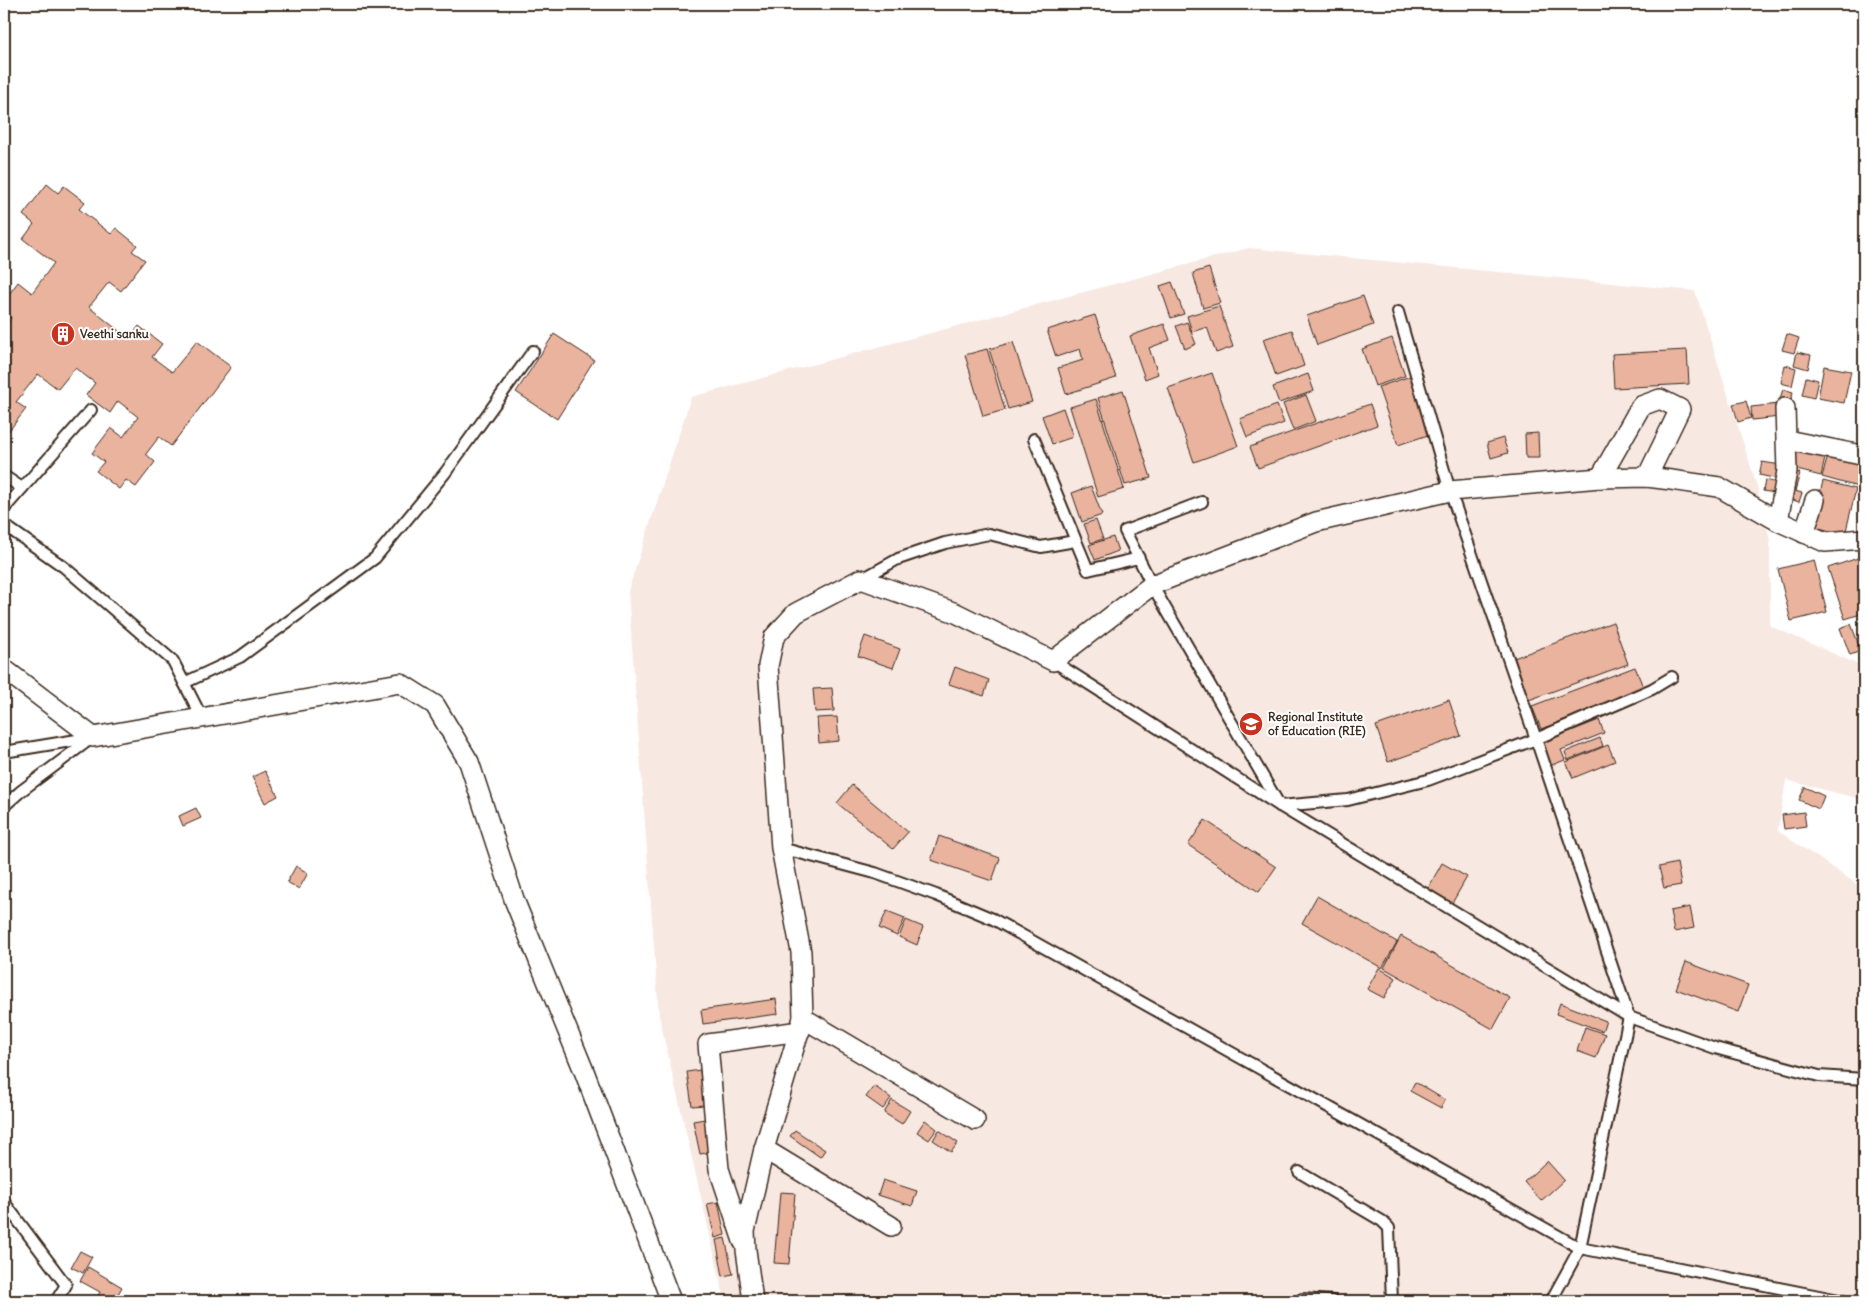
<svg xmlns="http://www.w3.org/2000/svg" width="1868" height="1305" viewBox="0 0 1868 1305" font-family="Delius,sans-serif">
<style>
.built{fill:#f8e8e2}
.building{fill:#e9b39e;stroke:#3b2a1e}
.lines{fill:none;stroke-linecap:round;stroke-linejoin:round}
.service-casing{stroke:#3b2a1e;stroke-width:14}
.minor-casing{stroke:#3b2a1e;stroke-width:22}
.service{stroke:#fff;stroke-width:10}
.minor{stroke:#fff;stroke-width:19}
.labels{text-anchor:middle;stroke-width:4;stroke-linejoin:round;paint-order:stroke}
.poi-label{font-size:12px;font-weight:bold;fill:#3b2a1e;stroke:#fff;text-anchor:start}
</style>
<rect width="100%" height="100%" fill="#fff"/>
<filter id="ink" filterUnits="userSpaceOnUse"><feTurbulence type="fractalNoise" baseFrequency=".02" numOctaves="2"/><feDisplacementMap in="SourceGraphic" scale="10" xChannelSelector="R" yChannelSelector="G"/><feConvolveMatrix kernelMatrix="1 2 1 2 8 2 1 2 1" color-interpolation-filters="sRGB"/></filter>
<g filter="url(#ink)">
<polygon class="built" points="1249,248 1695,291 1757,486 1770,540 1770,626 1864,667 1864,800 1786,780 1778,831 1864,889 1864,1301 725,1301 659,1016 628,591 691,397"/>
<g class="building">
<polygon points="47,184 58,193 64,186 85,202 79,209 111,234 116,228 137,245 132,251 145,260 121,291 109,282 89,307 129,339 139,326 162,344 152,357 172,372 197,341 231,367 171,446 159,437 146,454 155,462 136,487 126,480 119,489 96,471 104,462 92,453 111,428 123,437 138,417 118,401 110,413 86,395 95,383 75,368 58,389 38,374 16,402 26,409 8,432 4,429 4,328 11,318 4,312 4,301 18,282 32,293 54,263 23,239 34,224 23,215"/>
<polygon points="1209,268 1220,303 1203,308 1193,273"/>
<polygon points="1172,282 1184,314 1171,318 1160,286"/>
<polygon points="1363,296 1373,325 1317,345 1307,316"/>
<polygon points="1219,306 1233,347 1216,353 1207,327 1192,332 1187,316"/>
<polygon points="1095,315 1116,378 1066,394 1058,368 1083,360 1080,349 1056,357 1047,330"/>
<polygon points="1187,322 1196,344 1185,349 1176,326"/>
<polygon points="1164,324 1170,340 1149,348 1158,374 1145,379 1130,336"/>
<polygon points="1292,330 1304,366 1276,376 1263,339"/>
<polygon points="554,334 594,360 557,419 516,392"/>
<polygon points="1787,334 1799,338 1794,353 1782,350"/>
<polygon points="1392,338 1405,376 1375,386 1362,349"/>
<polygon points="1013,342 1032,402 1008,409 989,349"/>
<polygon points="987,349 1005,410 983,416 965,355"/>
<polygon points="1687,350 1689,384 1614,388 1612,354"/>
<polygon points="1797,352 1811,355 1808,369 1794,365"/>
<polygon points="1785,365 1796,368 1792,386 1781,383"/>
<polygon points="1824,366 1851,371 1844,403 1818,398"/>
<polygon points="1212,373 1238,446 1194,462 1168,388"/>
<polygon points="1308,374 1314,391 1279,403 1273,387"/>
<polygon points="1411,376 1431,434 1398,445 1378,387"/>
<polygon points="1806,377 1818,380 1814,398 1802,395"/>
<polygon points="1783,389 1793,392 1790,405 1779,402"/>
<polygon points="1123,390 1151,478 1125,485 1098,398"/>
<polygon points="1306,395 1316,421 1293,430 1283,404"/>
<polygon points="1096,399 1124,489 1098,497 1070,407"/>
<polygon points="1746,401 1751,418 1738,422 1733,404"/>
<polygon points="1370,404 1377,425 1258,468 1250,447"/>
<polygon points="1779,404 1780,417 1752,420 1751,407"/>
<polygon points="1277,405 1284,423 1247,437 1240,419"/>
<polygon points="1063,408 1073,437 1052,444 1042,416"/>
<polygon points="1538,433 1539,458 1526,458 1525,434"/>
<polygon points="1503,438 1508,453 1491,458 1487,443"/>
<polygon points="1792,450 1825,458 1821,476 1789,468"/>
<polygon points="1829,452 1864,463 1858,487 1822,477"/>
<polygon points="1762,462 1781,465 1778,479 1759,475"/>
<polygon points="1791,470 1800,473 1795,491 1802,493 1799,502 1783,497"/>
<polygon points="1765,480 1782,484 1780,494 1763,491"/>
<polygon points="1823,481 1856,489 1845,535 1812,526"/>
<polygon points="1091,486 1102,515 1082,522 1072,493"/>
<polygon points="1096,520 1103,539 1091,543 1084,524"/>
<polygon points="1113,537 1118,551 1095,560 1089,545"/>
<polygon points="1864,556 1864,613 1845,619 1828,568"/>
<polygon points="1814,560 1827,612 1791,621 1778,569"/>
<polygon points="1613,622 1628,664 1526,701 1511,659"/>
<polygon points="1851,624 1861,651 1850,655 1840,628"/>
<polygon points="865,636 900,649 893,668 858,656"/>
<polygon points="955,667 989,680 984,696 949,684"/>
<polygon points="1635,667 1644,689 1541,729 1532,706"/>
<polygon points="832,688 834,711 815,712 813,689"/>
<polygon points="1449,700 1461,736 1388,762 1376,726"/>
<polygon points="837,717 839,741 819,743 817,718"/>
<polygon points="1599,720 1604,733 1561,750 1565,760 1549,766 1540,743"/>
<polygon points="1600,738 1603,746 1568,760 1565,752"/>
<polygon points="1608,745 1615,761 1573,778 1566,762"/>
<polygon points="265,771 278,796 265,803 252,777"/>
<polygon points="852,785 908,832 893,849 837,803"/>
<polygon points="1805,787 1824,796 1819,809 1799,800"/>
<polygon points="196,808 201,818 183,826 179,816"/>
<polygon points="1804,812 1806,826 1784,829 1782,815"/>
<polygon points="1205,820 1276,867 1259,892 1188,845"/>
<polygon points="939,836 1000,858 992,881 931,860"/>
<polygon points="1442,863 1467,877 1451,905 1426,892"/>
<polygon points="1677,863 1681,885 1664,888 1659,867"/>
<polygon points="296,866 308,873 299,889 287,882"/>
<polygon points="1317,896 1397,942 1382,968 1302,923"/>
<polygon points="1690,907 1694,928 1674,932 1670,911"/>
<polygon points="887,911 905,918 897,936 879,928"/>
<polygon points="906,920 923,927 917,945 899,937"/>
<polygon points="1401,936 1510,998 1493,1029 1384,968"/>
<polygon points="1686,962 1748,985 1738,1012 1676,989"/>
<polygon points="1379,968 1396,978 1384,998 1367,989"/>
<polygon points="776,999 778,1014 703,1024 701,1010"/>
<polygon points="1560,1003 1606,1021 1602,1031 1556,1014"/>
<polygon points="1585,1027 1605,1034 1596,1058 1577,1051"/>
<polygon points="700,1070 704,1105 692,1106 687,1072"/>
<polygon points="1415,1082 1445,1100 1441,1108 1410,1091"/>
<polygon points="874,1086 891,1098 883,1109 866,1097"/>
<polygon points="892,1100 910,1111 902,1124 884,1113"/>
<polygon points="705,1119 712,1152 700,1154 693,1121"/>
<polygon points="925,1120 937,1129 929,1140 917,1132"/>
<polygon points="795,1130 825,1150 820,1157 790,1136"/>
<polygon points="939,1130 958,1143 951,1152 933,1140"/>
<polygon points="1547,1161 1564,1180 1541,1201 1524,1182"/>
<polygon points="883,1180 917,1191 912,1206 878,1195"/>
<polygon points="780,1192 795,1193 789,1264 774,1263"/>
<polygon points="718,1202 725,1235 715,1238 707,1204"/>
<polygon points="725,1238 733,1274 723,1276 716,1240"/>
<polygon points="80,1251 92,1257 83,1273 71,1267"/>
<polygon points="88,1267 122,1287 114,1301 95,1301 100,1292 80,1281"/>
<polygon points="1644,1297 1699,1301 1643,1301"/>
</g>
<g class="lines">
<g class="service-casing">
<g id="service">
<polyline points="1398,312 1450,491 1536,739 1629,1017 1580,1248 1551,1301"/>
<polyline points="1034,439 1088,570 1139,558"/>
<polyline points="4,476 22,488"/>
<polyline points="1202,502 1125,531 1152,585 1280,806 1348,800 1428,780 1536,739 1652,689 1672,677"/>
<polyline points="4,509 91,410"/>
<polyline points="4,525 64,567 173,661 202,718"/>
<polyline points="862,579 898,559 945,543 989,534 1041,547 1075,541"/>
<polyline points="1053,661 1280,806 1629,1017 1715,1048 1819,1076 1864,1079"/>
<polyline points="184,683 240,657 375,558 445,473 533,351"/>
<polyline points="4,752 89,738"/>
<polyline points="4,806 21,791 93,737"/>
<polyline points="781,848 875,873 936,895 993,919 1580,1248 1844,1301"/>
<polyline points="1299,1172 1382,1221 1389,1228 1392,1301"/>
<polyline points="4,1202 66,1285 56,1301"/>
<polyline points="1302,1299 1332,1301"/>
</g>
</g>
<g class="minor-casing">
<g id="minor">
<polyline points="1787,440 1861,455"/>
<polyline points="1600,478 1641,406 1660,399 1680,409 1647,477"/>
<polyline points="1778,521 1787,471 1785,408"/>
<polyline points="1804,533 1815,500"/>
<polyline points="4,669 93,737 400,683 435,705 469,762 515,902 584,1071 671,1301"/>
<polyline points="803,1018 975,1120"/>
<polyline points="764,1149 891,1226"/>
<polyline points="743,1241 719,1169 708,1044 800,1031"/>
<polyline points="753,1301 746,1250 745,1231 764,1149 803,1018 801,952 781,848 768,666 774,637 796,613 861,579 956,613 1053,661 1152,585 1316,522 1450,491 1600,478 1647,477 1671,480 1719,487 1778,521 1825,542 1864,539"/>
</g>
</g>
<use href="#service" class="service"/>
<use href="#minor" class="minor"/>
</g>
</g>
<defs>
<g id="building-disc" transform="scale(1.25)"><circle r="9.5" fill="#c8321e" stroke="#fff"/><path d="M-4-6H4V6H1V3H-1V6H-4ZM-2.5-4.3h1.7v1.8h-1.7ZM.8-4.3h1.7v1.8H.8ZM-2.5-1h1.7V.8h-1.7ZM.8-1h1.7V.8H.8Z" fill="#fff"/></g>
<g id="university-disc" transform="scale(1.25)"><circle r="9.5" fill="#c8321e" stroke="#fff"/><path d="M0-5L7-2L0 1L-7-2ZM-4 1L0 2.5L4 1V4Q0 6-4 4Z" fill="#fff"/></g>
</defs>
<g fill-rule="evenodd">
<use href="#building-disc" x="63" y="334"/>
<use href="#university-disc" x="1251" y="724"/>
</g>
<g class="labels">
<g class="poi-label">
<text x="80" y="338">Veethi sanku</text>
<text x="1268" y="721">Regional Institute<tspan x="1268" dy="14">of Education (RIE)</tspan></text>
</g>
</g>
<rect width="1868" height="1305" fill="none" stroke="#fff" stroke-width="20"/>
<rect x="10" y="10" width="1848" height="1285" fill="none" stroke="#3b2a1e" stroke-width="2" filter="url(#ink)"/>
</svg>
